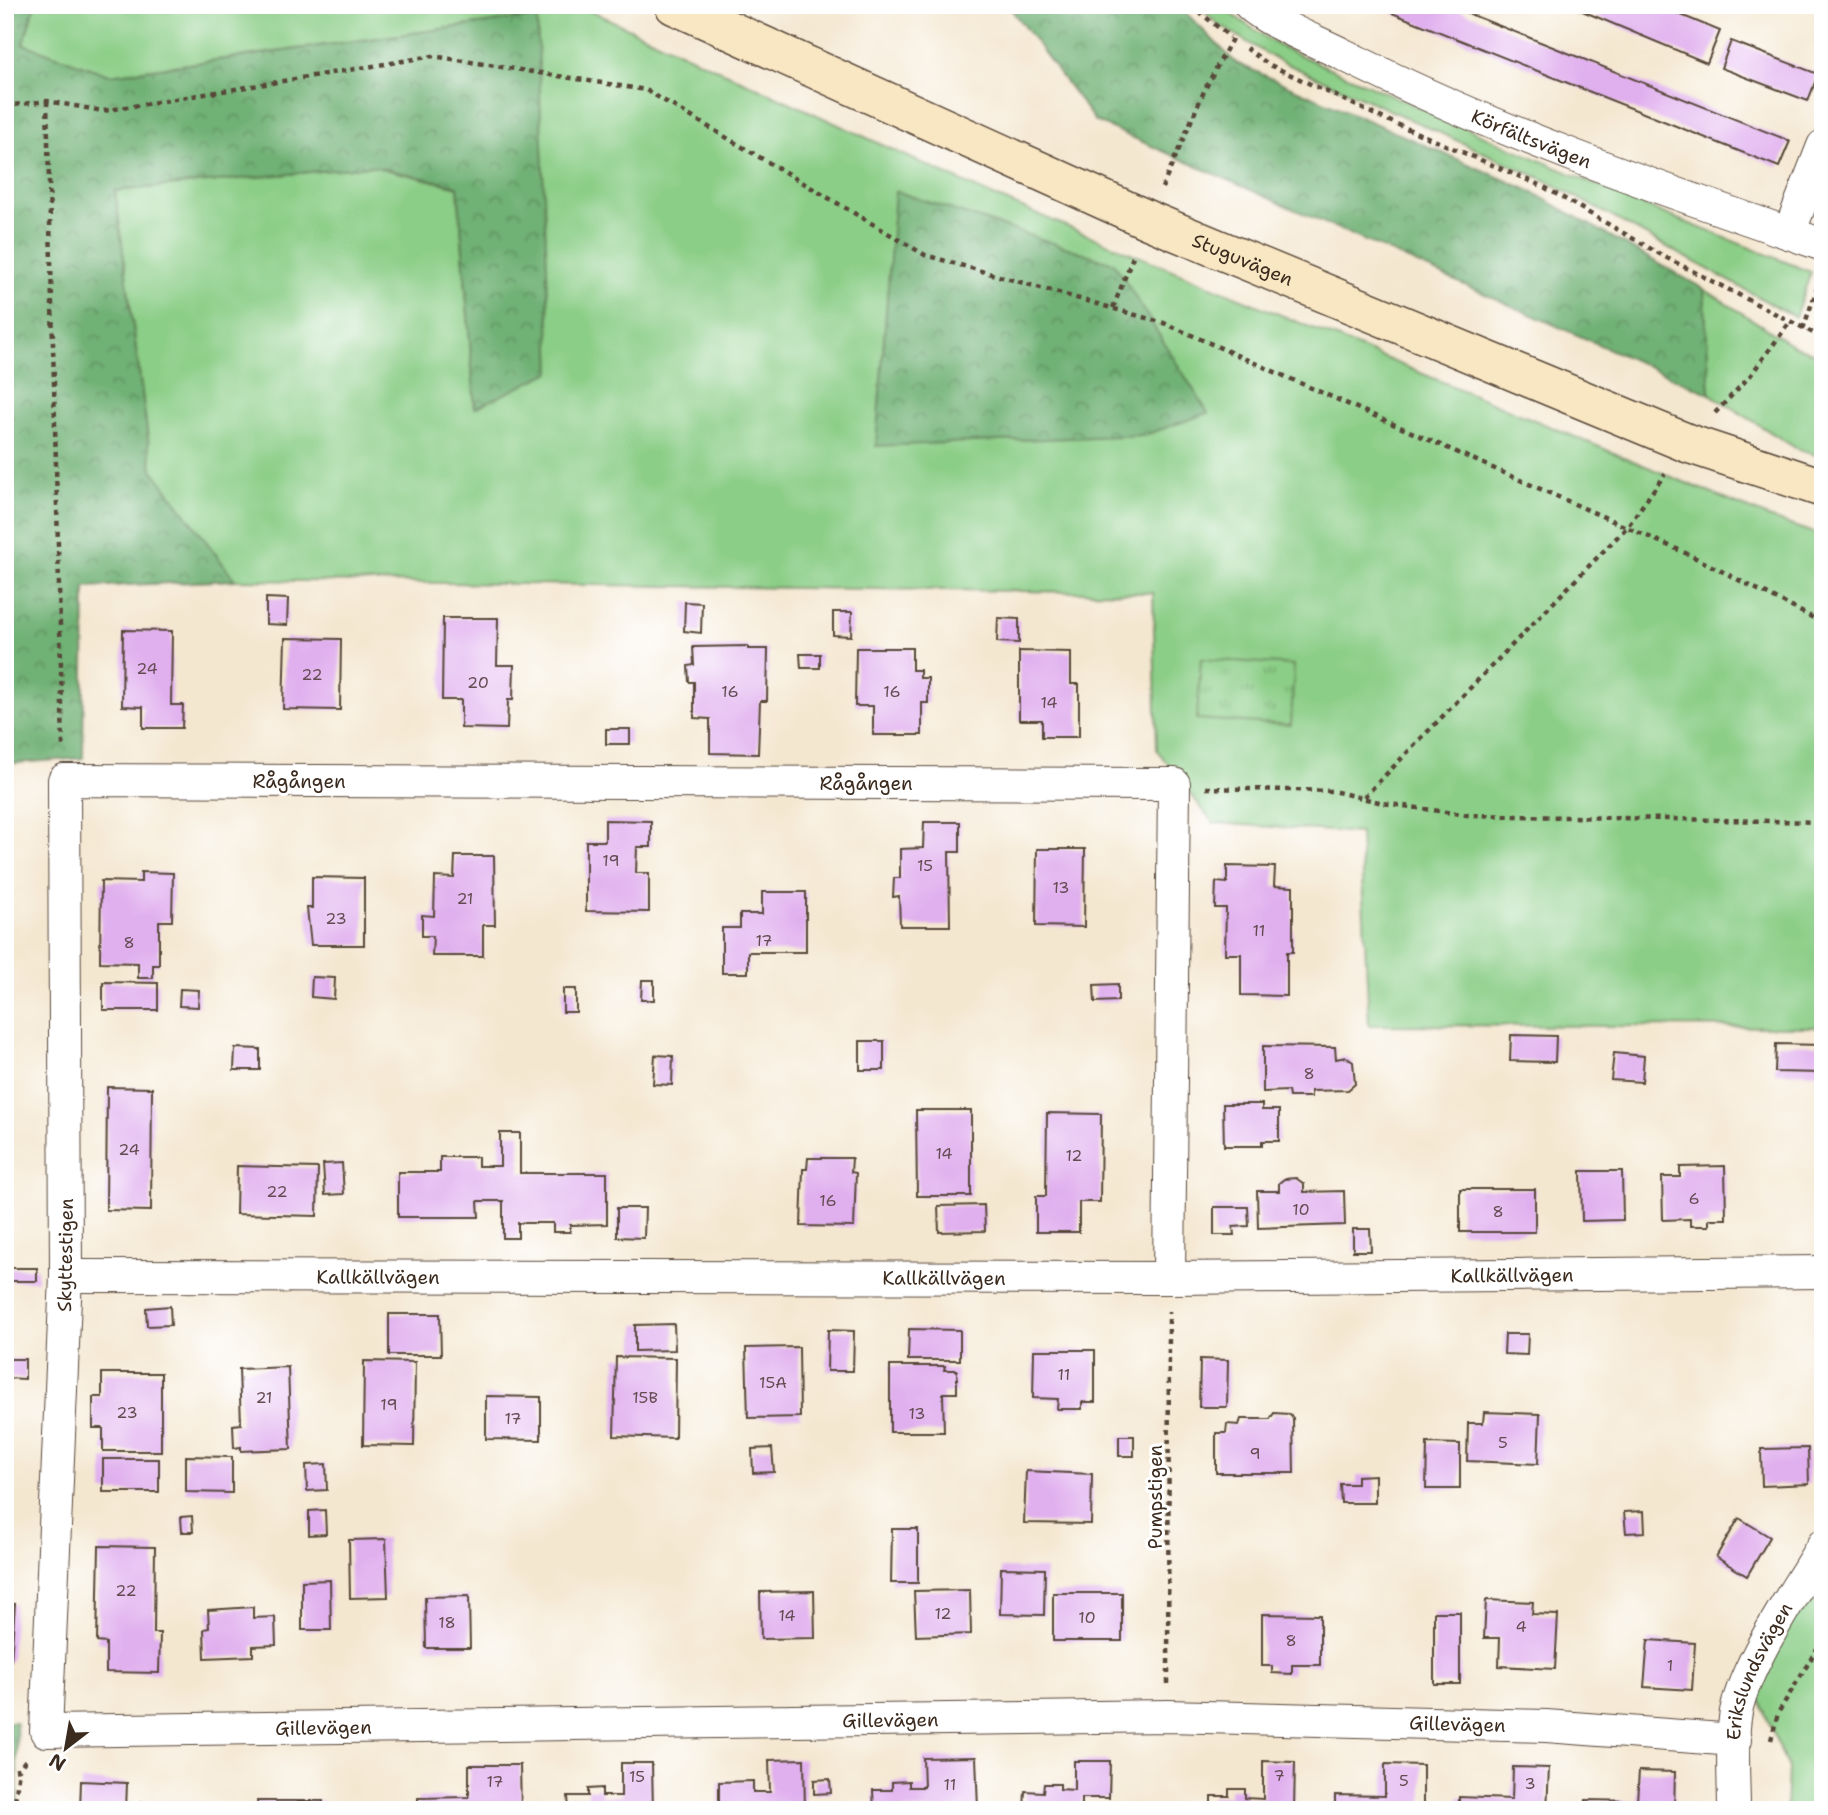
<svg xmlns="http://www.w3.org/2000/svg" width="1828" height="1815" viewBox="0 0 1828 1815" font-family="'Shantell Sans',sans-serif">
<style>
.green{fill:#8bce87;stroke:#637c52;stroke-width:2}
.forest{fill:url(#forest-crowns);stroke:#566e49;stroke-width:2}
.park{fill:url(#park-tufts);stroke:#637c52;stroke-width:2}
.building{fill:#e0afee}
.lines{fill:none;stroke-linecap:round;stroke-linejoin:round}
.street-casing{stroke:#574639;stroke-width:34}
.secondary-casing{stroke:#574639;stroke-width:41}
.path{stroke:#574639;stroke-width:4.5;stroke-dasharray:5 5;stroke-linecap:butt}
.street{stroke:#fff;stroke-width:32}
.secondary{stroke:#f9e7c3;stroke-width:38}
.labels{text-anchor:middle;stroke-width:6;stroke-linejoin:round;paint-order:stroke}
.number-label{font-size:16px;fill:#644b52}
.street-label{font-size:19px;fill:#3b2a1e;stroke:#fff}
</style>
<defs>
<pattern id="forest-crowns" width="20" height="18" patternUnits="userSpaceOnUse" patternTransform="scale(1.75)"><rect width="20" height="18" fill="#70b174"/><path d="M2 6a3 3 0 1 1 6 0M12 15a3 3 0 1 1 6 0" fill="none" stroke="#5d905f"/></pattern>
<pattern id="park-tufts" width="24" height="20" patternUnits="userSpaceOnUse" patternTransform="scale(1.75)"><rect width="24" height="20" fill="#8bce87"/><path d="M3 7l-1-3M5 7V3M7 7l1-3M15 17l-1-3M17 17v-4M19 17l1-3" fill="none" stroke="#73a76e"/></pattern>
</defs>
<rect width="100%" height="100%" fill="#fff"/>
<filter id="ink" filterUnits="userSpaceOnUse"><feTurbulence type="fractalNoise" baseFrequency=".0143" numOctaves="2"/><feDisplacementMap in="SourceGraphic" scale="14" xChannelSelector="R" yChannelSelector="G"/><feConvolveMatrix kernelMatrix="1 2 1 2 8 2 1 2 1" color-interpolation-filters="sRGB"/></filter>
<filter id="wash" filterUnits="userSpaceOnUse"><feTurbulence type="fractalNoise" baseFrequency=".00686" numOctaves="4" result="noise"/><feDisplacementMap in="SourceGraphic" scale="28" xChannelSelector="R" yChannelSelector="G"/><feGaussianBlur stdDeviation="1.57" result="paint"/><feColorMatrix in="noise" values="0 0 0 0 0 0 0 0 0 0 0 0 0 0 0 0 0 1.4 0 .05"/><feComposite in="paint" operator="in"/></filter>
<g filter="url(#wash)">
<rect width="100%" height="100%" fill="#f4e7d0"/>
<g class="green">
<polygon points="35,5 578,5 991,195 1778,521 1823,536 1823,1027 1369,1025 1360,833 1213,823 1157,750 1153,593 235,580 152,469 115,191 372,166 458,187 475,407 536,16 109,75 23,44"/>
<polygon points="1197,5 1218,5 1277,45 1635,202 1811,272 1795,317 1547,181 1274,58 1219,25"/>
<polygon points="1704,289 1794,346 1823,357 1823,457 1799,450 1710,394"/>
<polygon points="1823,1570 1823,1810 1786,1810 1788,1769 1753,1683"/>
</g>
<g class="forest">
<polygon points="5,5 35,5 23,44 109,75 537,16 551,372 475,408 458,186 372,166 115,191 152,469 235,580 85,587 83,758 5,764"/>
<polygon points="1008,5 1178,5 1236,63 1528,190 1704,289 1710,394 1095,121"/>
<polygon points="895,191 1114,263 1208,413 1145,435 876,446"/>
<polygon points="5,1722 16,1722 18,1810 5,1810"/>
</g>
<polygon class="park" points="1201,659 1294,665 1291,725 1197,719"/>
<g id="blocks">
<g class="building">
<polygon points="1372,5 1447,5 1790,141 1779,167"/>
<polygon points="1568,5 1657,5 1720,31 1707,63"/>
<polygon points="1731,41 1818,74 1808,101 1721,68"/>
<polygon points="266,598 288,599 287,625 266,624"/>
<polygon points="685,602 702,603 701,633 684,631"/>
<polygon points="833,612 852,612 851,636 833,635"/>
<polygon points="443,618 498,618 497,665 514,665 513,700 508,700 507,729 461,728 461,700 442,700"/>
<polygon points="998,618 1019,619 1019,643 997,642"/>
<polygon points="123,630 172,631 171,705 183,705 182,728 143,728 143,707 122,706"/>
<polygon points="285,638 341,639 340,710 283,709"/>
<polygon points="748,646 748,649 768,649 767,701 760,701 758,754 710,753 710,719 694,718 694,682 689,682 688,666 694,665 693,647"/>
<polygon points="856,648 912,648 912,670 920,670 920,678 928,678 928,703 922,703 922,735 873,735 873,706 855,706"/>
<polygon points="1019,651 1071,652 1071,684 1079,684 1079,737 1042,737 1042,720 1019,720"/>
<polygon points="800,654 820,654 820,668 801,668"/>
<rect x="606" y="729" width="24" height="15"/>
<polygon points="605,820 651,821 651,847 637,847 636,873 649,873 649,912 586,911 586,841 605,841"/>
<polygon points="924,822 960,822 960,852 949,852 950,926 900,926 899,896 893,897 894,878 900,878 900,849 923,848"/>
<polygon points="1037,849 1085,849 1084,927 1036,926"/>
<polygon points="455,856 494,856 495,925 483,925 483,956 432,956 433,936 422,936 422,915 434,916 435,877 454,878"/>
<polygon points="1227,866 1275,867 1274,886 1293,887 1293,952 1287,952 1287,996 1241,995 1241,954 1225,954 1226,908 1215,908 1216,882 1227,883"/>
<polygon points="141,872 173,873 172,921 159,921 159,965 153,965 153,978 138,978 138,963 100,962 101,881 141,882"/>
<polygon points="312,877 364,878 364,945 311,945 307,908 312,908"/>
<polygon points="762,892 806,892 806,952 748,952 748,973 722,973 722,928 740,928 740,914 762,914"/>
<polygon points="312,977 335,978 334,999 311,997"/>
<polygon points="642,980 654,980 654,1000 641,1000"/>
<polygon points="103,982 158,983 158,1010 103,1010"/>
<polygon points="1118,984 1118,1001 1095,1002 1094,985"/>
<polygon points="180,989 199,990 198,1007 179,1006"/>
<rect x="563" y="989" width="13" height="23"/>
<polygon points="1511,1035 1556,1036 1555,1062 1510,1061"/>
<rect x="860" y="1041" width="24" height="29"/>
<polygon points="1776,1044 1823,1045 1823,1073 1775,1072"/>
<polygon points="1263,1046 1335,1047 1336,1059 1346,1057 1353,1062 1355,1084 1348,1090 1311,1091 1311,1097 1289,1097 1288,1091 1263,1092"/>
<polygon points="235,1048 260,1049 260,1070 234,1070"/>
<polygon points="1614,1053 1644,1056 1642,1082 1611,1080"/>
<polygon points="655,1055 673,1056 672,1085 653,1084"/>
<polygon points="107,1087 152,1088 151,1211 106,1210"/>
<polygon points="1223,1104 1262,1104 1262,1110 1279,1110 1279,1141 1262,1141 1262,1146 1224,1146"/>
<polygon points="916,1110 971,1110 971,1196 917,1196"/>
<polygon points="1047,1113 1101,1114 1100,1202 1079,1202 1079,1232 1036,1232 1036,1196 1046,1196"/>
<polygon points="500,1133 520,1133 520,1173 607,1173 607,1224 570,1225 570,1232 553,1232 553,1223 518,1223 518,1238 503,1238 503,1201 478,1201 479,1217 398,1217 398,1172 440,1172 440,1157 478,1157 478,1166 500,1166"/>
<polygon points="808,1158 852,1158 851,1172 856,1173 854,1227 801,1226 803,1169 807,1169"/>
<polygon points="342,1163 344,1194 325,1195 323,1164"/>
<polygon points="237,1166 318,1168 317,1216 236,1214"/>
<polygon points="1725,1166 1726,1219 1709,1219 1709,1226 1690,1226 1690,1219 1663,1220 1662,1177 1680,1177 1680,1167"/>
<polygon points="1581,1171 1622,1171 1623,1220 1582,1221"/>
<polygon points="1296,1178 1304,1184 1304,1192 1344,1191 1345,1225 1258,1228 1257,1191 1279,1191 1279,1183 1284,1179"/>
<rect x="1460" y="1189" width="75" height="43"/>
<polygon points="984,1205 985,1231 939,1232 938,1206"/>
<polygon points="1214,1207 1248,1207 1249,1226 1233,1227 1234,1235 1214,1235"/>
<polygon points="617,1208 645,1208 644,1238 617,1237"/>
<polygon points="1353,1229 1370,1229 1371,1251 1353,1251"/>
<rect x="10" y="1268" width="27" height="13"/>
<polygon points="170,1306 171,1325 147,1326 146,1308"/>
<polygon points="389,1314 440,1314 441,1355 389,1355"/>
<polygon points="674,1324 675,1350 635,1351 635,1325"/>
<polygon points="909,1329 960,1330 960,1360 908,1360"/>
<polygon points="828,1330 854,1331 853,1371 827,1371"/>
<polygon points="1505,1334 1528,1334 1527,1355 1504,1354"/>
<polygon points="799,1347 800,1417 748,1418 746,1348"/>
<polygon points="1034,1350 1095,1350 1095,1402 1082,1402 1082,1409 1057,1409 1058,1399 1033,1398"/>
<polygon points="616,1357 676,1358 675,1438 614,1436"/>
<polygon points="5,1359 25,1359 25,1379 5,1378"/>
<polygon points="1200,1359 1228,1360 1227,1407 1199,1407"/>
<polygon points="364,1361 415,1362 414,1446 363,1445"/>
<polygon points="890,1366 945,1366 944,1370 957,1370 957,1393 943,1393 944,1432 890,1432"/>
<polygon points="288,1367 291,1449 241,1451 241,1447 234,1448 233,1425 241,1424 239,1369"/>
<polygon points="102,1373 161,1373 161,1451 103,1451 103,1428 93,1428 93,1397 102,1397"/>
<polygon points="486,1396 541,1397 541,1440 486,1439"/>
<polygon points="1484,1412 1540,1414 1538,1464 1467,1461 1468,1423 1483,1423"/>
<polygon points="1274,1413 1289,1414 1293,1418 1294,1473 1216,1473 1216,1433 1226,1433 1227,1424 1239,1425 1241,1419 1270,1419"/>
<rect x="1119" y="1436" width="15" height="20"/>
<polygon points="1427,1443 1460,1444 1460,1489 1426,1489"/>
<polygon points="772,1448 774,1472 753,1473 752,1449"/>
<polygon points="1808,1448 1809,1484 1762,1486 1761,1449"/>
<polygon points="186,1456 232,1457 232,1493 186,1492"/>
<rect x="103" y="1459" width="56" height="33"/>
<polygon points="326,1464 327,1490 307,1491 306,1465"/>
<polygon points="1026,1471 1092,1474 1091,1524 1024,1523"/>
<polygon points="1375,1475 1375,1503 1341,1503 1340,1484 1357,1484 1357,1476"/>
<polygon points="325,1510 326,1534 309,1535 309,1511"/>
<polygon points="1644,1511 1645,1532 1626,1533 1624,1512"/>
<polygon points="192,1516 193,1532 182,1532 181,1517"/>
<polygon points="1739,1518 1770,1537 1747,1576 1716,1557"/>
<polygon points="892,1529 918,1529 918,1583 891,1583"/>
<polygon points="386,1539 388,1597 350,1598 349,1540"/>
<polygon points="99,1546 155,1547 154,1633 160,1633 159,1673 106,1672 106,1643 97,1642"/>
<polygon points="1001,1568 1045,1569 1044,1615 1000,1614"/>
<polygon points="330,1580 331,1630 302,1630 302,1581"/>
<polygon points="970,1590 971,1634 916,1636 914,1591"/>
<polygon points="814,1591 815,1638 761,1639 760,1592"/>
<rect x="1053" y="1593" width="69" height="48"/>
<polygon points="469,1596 470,1648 426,1648 425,1597"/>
<polygon points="1486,1600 1533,1602 1532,1614 1558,1615 1555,1669 1499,1666 1500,1638 1484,1638"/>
<polygon points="5,1603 15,1604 11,1661 5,1661"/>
<polygon points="253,1607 253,1618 275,1617 276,1645 253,1646 253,1656 205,1658 204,1629 209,1628 208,1610"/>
<rect x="1434" y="1612" width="26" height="72"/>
<polygon points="1262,1614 1320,1615 1320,1665 1292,1665 1292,1674 1272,1673 1272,1666 1262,1666"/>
<polygon points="1648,1640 1695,1643 1692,1690 1644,1687"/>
<polygon points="976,1757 978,1809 874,1810 873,1790 892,1790 892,1782 909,1781 909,1787 924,1787 923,1758"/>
<polygon points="804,1759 805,1810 719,1810 719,1782 753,1781 753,1792 770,1792 769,1760"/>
<polygon points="1074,1761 1110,1761 1109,1798 1082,1798 1082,1810 1024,1810 1025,1791 1043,1792 1044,1784 1060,1784 1060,1789 1074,1790"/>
<polygon points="1263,1761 1295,1762 1294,1810 1211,1810 1211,1796 1229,1796 1229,1789 1245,1789 1245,1798 1263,1799"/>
<polygon points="621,1763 652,1763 653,1810 569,1810 568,1796 588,1796 588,1789 602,1788 602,1796 621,1796"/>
<polygon points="1385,1764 1423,1765 1423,1810 1335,1810 1335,1795 1385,1796"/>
<polygon points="469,1765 520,1765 521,1810 418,1810 418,1798 469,1797"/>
<polygon points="1513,1767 1549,1768 1547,1810 1459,1810 1459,1797 1512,1799"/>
<polygon points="1639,1771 1675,1772 1674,1810 1585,1810 1586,1800 1637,1801"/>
<polygon points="830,1779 831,1793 814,1794 814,1780"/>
<polygon points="81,1781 127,1783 126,1810 80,1810"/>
<polygon points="257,1801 323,1801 323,1810 258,1810"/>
<rect x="142" y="1802" width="53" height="8"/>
</g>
</g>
</g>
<g filter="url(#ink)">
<use href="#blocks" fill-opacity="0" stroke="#574639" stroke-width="2"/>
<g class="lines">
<g class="street-casing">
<g id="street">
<path id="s1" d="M1250 5C1269 23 1319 42 1344 55 1498 133 1661 189 1823 245"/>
<polyline points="1789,233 1823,146"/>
<path id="s2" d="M66 1276 1169 1278 1823 1272"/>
<path id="s3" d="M1169 1278 1174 784 64 780 66 1276 46 1731 1168 1716 1546 1726 1735 1740"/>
<path id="s4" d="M1734 1810C1734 1780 1731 1748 1735 1718 1741 1669 1797 1590 1823 1545"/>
</g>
</g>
<g class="secondary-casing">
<g id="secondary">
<path id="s5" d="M674 5 1148 220 1687 443 1823 488"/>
</g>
</g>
<g class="path">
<polyline points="1191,5 1230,37"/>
<polyline points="1246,48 1268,64 1380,117 1544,187 1665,257 1823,338"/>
<polyline points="47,101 63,748"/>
<polyline points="5,106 47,101 103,111 433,56 646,90 925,255 1164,323 1690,555 1823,623"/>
<polyline points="1162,188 1205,89 1234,35"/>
<polyline points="1113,308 1134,254"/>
<polyline points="1803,329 1821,277"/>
<polyline points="1715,413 1750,376 1790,322"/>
<polyline points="1206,788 1333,791 1383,803 1467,815 1823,822"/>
<polyline points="1364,797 1627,527 1665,474"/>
<polyline points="1168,1684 1169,1311"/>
<polyline points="1771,1740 1778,1713 1823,1639"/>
<polyline points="5,1771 19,1769 27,1758"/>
<polyline points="14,1810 19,1769"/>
</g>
<use href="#street" class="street"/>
<use href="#secondary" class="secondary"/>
</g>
</g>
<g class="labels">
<g class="number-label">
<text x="147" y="674">24</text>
<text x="312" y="680">22</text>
<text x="478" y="688">20</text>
<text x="730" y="697">16</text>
<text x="892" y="697">16</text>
<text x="1049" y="708">14</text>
<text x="611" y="866">19</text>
<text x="925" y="871">15</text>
<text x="1061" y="893">13</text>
<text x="465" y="904">21</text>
<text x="336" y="924">23</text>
<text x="1259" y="936">11</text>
<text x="764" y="946">17</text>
<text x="129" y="948">8</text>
<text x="1309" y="1079">8</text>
<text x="129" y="1155">24</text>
<text x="944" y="1159">14</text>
<text x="1074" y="1161">12</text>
<text x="277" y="1197">22</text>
<text x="1694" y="1204">6</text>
<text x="828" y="1206">16</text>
<text x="1301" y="1215">10</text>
<text x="1498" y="1217">8</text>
<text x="1064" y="1380">11</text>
<text x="773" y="1388">15A</text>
<text x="264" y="1403">21</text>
<text x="645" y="1403">15B</text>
<text x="389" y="1410">19</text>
<text x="127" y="1418">23</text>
<text x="917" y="1419">13</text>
<text x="513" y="1424">17</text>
<text x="1503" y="1448">5</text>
<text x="1255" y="1459">9</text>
<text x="126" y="1596">22</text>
<text x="943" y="1619">12</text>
<text x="787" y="1621">14</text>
<text x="1087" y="1623">10</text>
<text x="447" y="1628">18</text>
<text x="1521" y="1632">4</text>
<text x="1291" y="1646">8</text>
<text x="1670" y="1671">1</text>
<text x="1279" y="1781">7</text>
<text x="637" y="1782">15</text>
<text x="1404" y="1786">5</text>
<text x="495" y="1787">17</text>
<text x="1530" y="1789">3</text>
<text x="950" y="1790">11</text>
</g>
<g class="street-label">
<text dy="7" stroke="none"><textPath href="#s1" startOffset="312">Körfältsvägen</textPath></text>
<text dy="7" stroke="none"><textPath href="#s5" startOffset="623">Stuguvägen</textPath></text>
<text x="299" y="788">Rågången</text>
<text x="866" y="790">Rågången</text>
<text transform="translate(65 1255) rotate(-89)" y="7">Skyttestigen</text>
<text dy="7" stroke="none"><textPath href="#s2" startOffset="1446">Kallkällvägen</textPath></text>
<text dy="7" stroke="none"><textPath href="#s2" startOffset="312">Kallkällvägen</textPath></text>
<text dy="7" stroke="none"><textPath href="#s2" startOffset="878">Kallkällvägen</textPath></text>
<text transform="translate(1155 1497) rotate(-90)" y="7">Pumpstigen</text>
<text dy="7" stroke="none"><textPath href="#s4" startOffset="144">Erikslundsvägen</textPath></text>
<text dy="7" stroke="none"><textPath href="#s3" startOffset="3400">Gillevägen</textPath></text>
<text dy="7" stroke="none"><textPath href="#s3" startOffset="3967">Gillevägen</textPath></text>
<text dy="7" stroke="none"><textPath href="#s3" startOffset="2833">Gillevägen</textPath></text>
</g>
</g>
<rect width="1828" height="1815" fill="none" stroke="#fff" stroke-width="28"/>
<g transform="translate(66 1748) rotate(211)" stroke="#ffffff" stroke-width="5" paint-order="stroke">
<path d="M0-5L12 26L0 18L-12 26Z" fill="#3b2a1e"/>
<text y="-10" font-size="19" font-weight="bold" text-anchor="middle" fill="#3b2a1e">N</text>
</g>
</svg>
